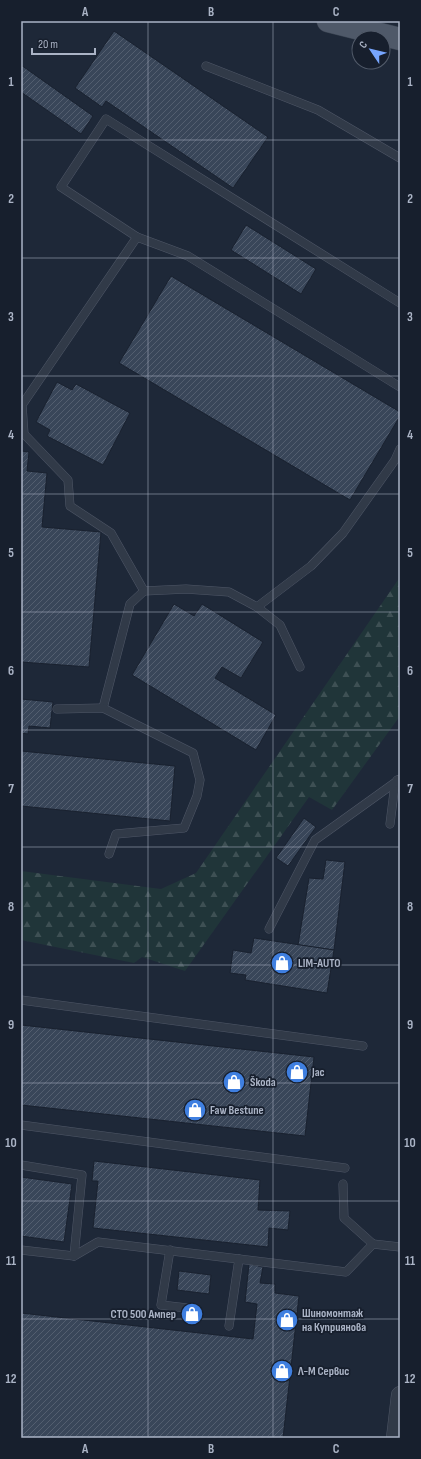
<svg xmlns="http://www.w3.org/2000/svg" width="421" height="1459" viewBox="0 0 421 1459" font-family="'Sofia Sans Condensed',sans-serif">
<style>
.forest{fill:url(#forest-firs)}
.building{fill:url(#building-hatch);stroke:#19212f}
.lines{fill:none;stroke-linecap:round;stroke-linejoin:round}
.service-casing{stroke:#4f5767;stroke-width:9}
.minor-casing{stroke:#4f5767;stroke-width:18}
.primary-casing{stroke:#3b4352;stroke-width:23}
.service{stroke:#313a48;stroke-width:8}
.minor{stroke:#313a48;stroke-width:17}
.primary{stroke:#4f5969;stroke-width:22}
.grid{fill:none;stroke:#abb4c6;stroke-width:1;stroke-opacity:0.55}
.labels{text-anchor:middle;stroke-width:3.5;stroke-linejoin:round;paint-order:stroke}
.poi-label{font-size:12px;font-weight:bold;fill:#abb4c6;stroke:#171f2d;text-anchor:start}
.neatline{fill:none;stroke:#abb4c6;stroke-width:1.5}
.grid-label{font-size:13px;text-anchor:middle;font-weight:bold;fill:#abb4c6}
</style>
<defs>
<pattern id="forest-firs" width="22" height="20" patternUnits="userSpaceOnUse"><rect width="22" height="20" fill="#203539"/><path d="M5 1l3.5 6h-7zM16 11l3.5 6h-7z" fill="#3e5054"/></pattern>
<pattern id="building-hatch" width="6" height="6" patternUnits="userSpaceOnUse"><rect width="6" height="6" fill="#394659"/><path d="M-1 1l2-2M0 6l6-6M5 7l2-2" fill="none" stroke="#535e6f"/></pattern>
</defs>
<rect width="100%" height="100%" fill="#1e2838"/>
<polygon class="forest" points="400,577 400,716 332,810 309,797 185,971 142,957 134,963 21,940 21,871 161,889 196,873"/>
<g class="building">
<polygon points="114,31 268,137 233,188 106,101 102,107 75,88"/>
<polygon points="21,65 93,116 81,134 21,92"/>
<polygon points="246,225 316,269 301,294 231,250"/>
<polygon points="171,276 400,412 400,416 350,500 119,363"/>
<polygon points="57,382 72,390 76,384 130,413 103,465 47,436 50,430 36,422"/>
<polygon points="21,451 29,452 27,471 47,473 42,527 101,532 89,667 21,662"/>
<polygon points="174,604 194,616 202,604 263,642 241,678 222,667 215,678 276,715 256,750 132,675"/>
<polygon points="21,699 53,702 50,728 29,726 28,734 21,733"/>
<polygon points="21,751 175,766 170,821 21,806"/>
<polygon points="304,818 316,827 288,866 276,858"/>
<polygon points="326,860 345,862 334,950 298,945 309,878 323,879"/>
<polygon points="254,938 334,950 327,993 245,980 246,975 230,973 233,950 251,953"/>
<polygon points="21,1025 314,1057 305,1136 21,1105"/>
<polygon points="94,1161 260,1180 258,1210 290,1211 288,1230 269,1228 268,1247 93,1228 98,1181 92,1181"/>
<polygon points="21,1177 72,1184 64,1242 21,1236"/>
<polygon points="249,1264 263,1267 260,1283 275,1284 275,1293 299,1296 283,1438 21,1438 21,1313 253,1339 257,1304 245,1302"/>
<polygon points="179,1271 211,1275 209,1294 177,1290"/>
</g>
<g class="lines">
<g class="service-casing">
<g id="service">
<polyline points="206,66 318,110 400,158"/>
<polyline points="137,237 188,256 400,387"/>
<polyline points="144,591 111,533 70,506 68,480 24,434 22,405 137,237 61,187 106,119 400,303"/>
<polyline points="257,607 311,566 343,533 395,460 400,449"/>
<polyline points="103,708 130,604 144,591 186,589 229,592 257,607 280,625 300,667"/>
<polyline points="57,709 103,708 193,753 200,780 197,796 184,828 116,834 109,854"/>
<polyline points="390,824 394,792 397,780"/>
<polyline points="269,929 315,840 400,779"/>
<polyline points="21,1000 363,1046"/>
<polyline points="21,1125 345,1168"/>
<polyline points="21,1165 82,1175 74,1256"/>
<polyline points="373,1244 400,1247"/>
<polyline points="21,1250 74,1256 98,1242 346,1272 373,1244 344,1218 343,1184"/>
<polyline points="170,1250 161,1305 187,1308"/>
<polyline points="229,1326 239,1259"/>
</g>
</g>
<g class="minor-casing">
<polyline id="minor" points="395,1438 400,1395"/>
</g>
<g class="primary-casing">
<polyline id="primary" points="328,21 400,39"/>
</g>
<use href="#service" class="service"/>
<use href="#minor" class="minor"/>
<use href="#primary" class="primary"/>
</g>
<path class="grid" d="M148 21V1438M273 21V1438M21 140H400M21 258H400M21 376H400M21 494H400M21 612H400M21 730H400M21 847H400M21 965H400M21 1083H400M21 1201H400M21 1319H400"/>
<defs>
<g id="shop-disc" transform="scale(1.15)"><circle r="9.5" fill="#3f7fe0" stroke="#171f2d"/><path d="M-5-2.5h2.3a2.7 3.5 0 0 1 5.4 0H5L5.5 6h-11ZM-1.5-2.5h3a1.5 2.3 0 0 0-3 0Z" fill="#fff"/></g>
</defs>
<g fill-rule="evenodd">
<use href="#shop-disc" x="282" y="963"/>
<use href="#shop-disc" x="297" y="1072"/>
<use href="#shop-disc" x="234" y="1082"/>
<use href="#shop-disc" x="195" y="1110"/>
<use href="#shop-disc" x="192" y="1314"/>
<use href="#shop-disc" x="287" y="1320"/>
<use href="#shop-disc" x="282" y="1371"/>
</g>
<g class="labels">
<g class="poi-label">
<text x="298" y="967">LIM-AUTO</text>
<text x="312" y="1076">Jac</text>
<text x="250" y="1086">Škoda</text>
<text x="210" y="1114">Faw Bestune</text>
<text x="302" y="1317">Шиномонтаж<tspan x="302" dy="14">на Куприянова</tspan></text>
<text x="176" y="1318" text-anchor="end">СТО 500 Ампер</text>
<text x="298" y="1375">Л-М Сервис</text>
</g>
</g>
<rect width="421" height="1459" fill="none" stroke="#171f2d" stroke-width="44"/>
<g transform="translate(371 50) rotate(305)"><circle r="19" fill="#171f2d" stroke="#525b6a"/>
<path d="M0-3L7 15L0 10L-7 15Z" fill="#77a6ff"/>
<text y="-6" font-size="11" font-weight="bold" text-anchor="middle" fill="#abb4c6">С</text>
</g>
<path d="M32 48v6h63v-6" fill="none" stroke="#abb4c6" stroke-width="2"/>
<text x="38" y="48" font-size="12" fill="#abb4c6" stroke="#171f2d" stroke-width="3" paint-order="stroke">20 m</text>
<rect x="22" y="22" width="377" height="1415" class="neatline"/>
<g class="grid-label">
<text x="85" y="16">A</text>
<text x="211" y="16">B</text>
<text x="336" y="16">C</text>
<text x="11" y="86">1</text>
<text x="410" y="86">1</text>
<text x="11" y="203">2</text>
<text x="410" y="203">2</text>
<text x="11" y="321">3</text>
<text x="410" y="321">3</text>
<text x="11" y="439">4</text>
<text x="410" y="439">4</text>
<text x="11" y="557">5</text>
<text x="410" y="557">5</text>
<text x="11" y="675">6</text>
<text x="410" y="675">6</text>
<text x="11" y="793">7</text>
<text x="410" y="793">7</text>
<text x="11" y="911">8</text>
<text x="410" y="911">8</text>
<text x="11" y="1029">9</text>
<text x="410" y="1029">9</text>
<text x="11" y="1147">10</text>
<text x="410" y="1147">10</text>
<text x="11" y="1265">11</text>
<text x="410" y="1265">11</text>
<text x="11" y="1383">12</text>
<text x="410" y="1383">12</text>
<text x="85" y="1453">A</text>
<text x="211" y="1453">B</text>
<text x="336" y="1453">C</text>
</g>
</svg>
